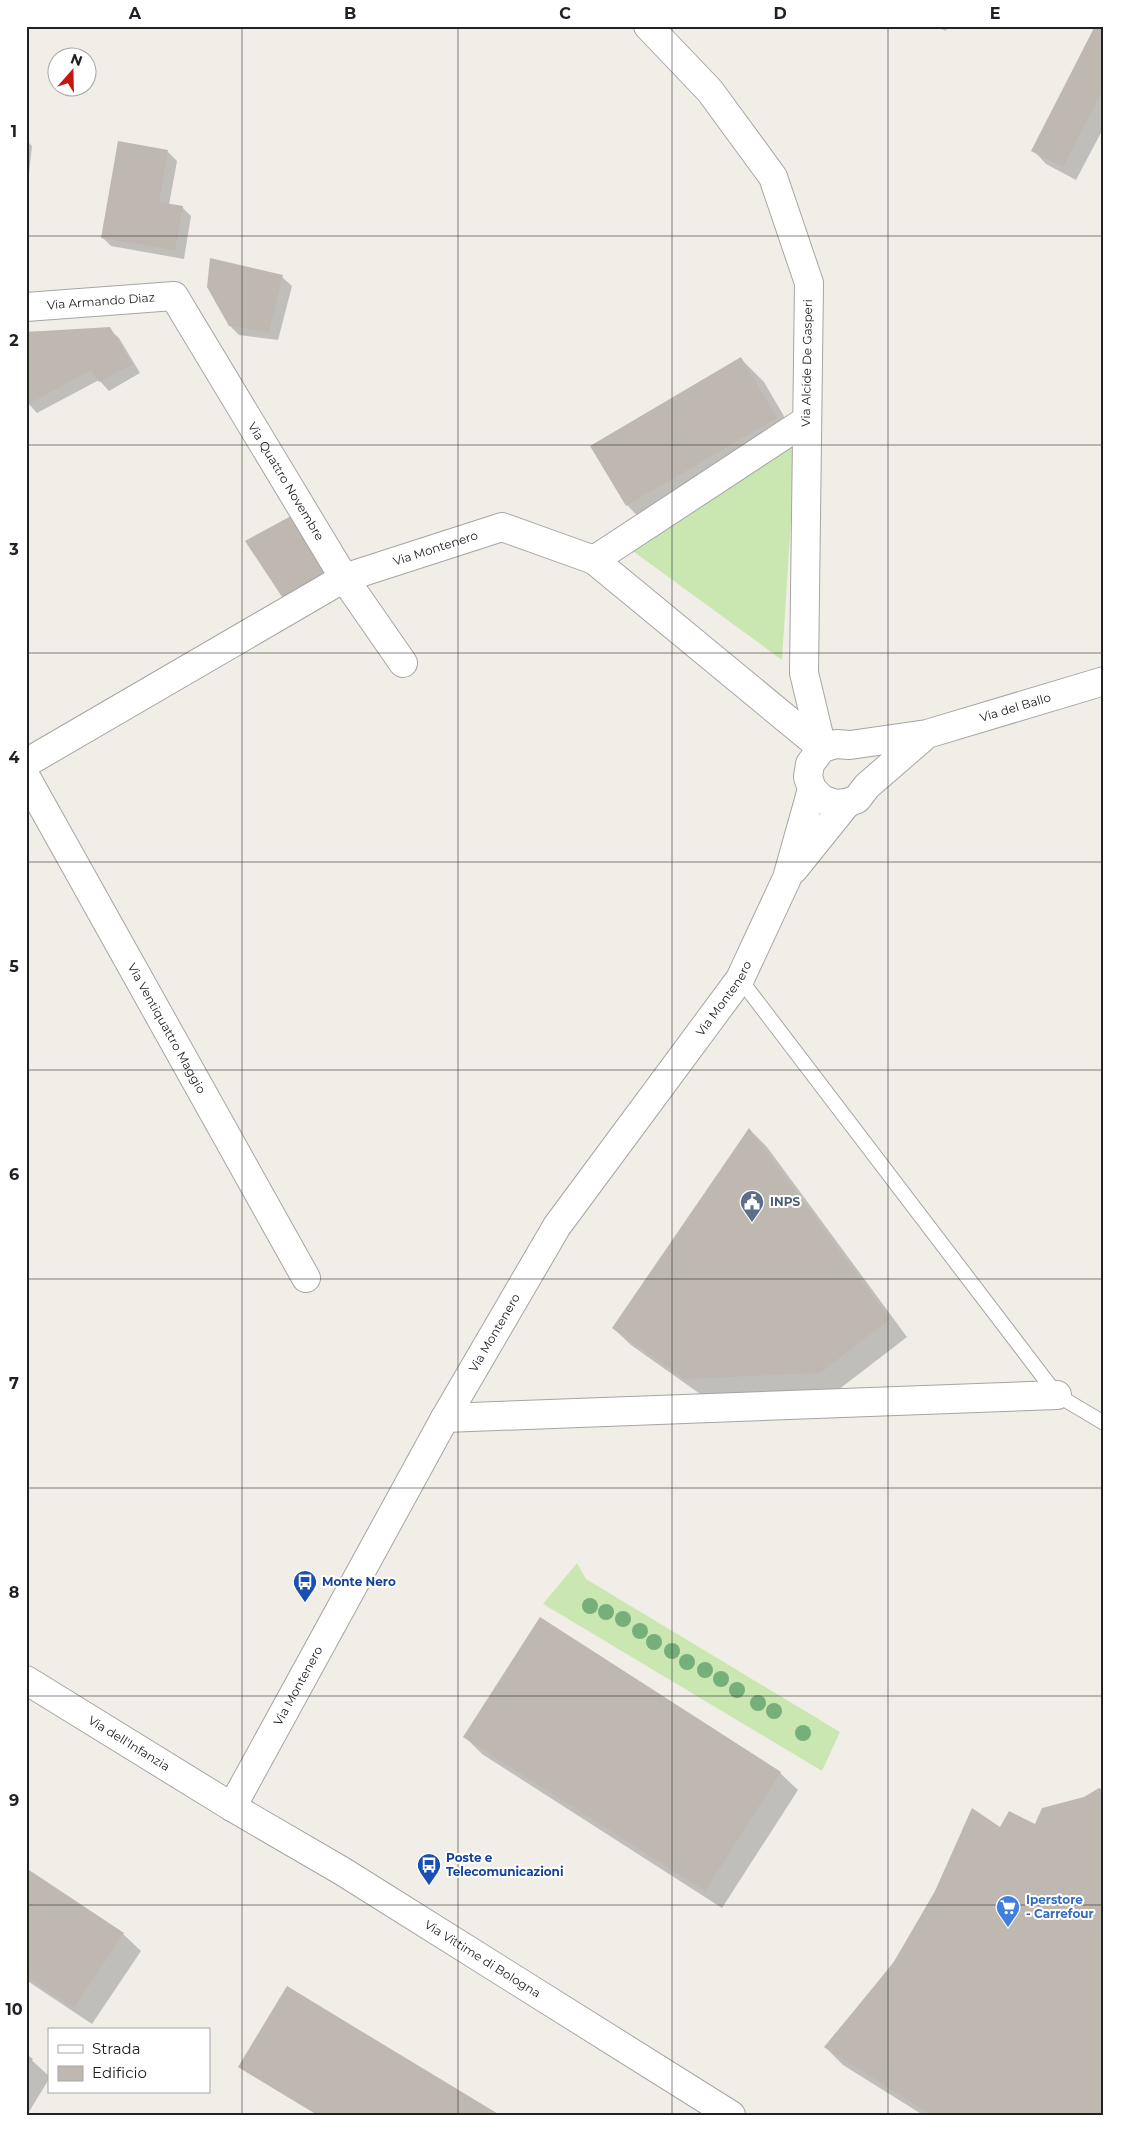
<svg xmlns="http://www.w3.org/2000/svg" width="1130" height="2141" viewBox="0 0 1130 2141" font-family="Montserrat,sans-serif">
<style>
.grass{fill:#cae7b2}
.shadow{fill:#0003}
.building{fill:#beb8b1}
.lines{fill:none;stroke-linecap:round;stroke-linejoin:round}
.lane-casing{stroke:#a5a5a5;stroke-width:16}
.street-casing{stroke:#a5a5a5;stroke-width:30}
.lane{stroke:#fff;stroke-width:14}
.street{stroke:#fff;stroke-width:28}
.tree{fill:#77af7b}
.grid{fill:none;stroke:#212121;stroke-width:1;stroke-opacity:0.55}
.labels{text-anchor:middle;stroke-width:4;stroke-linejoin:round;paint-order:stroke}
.street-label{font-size:12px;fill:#212121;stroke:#fff}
.service-label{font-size:12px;font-weight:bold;fill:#4e5e75;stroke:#fff;text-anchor:start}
.transit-label{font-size:12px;font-weight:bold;fill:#164399;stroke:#fff;text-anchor:start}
.shop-label{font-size:12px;font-weight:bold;fill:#366cbe;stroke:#fff;text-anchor:start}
.neatline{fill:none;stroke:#212121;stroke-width:2}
.grid-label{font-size:16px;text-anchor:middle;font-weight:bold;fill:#212121}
</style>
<rect width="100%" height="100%" fill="#f1eee8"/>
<g class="grass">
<polygon points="796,441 782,660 630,549"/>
<polygon points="577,1563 586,1579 840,1732 822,1771 543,1604"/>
</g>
<g class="shadow">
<polygon points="933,26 947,26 946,31"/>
<polygon points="1104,26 1104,127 1076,180 1046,164 1033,150"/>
<polygon points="26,140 32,146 26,201"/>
<polygon points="167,151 177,161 169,205 182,207 191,216 184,259 111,246 102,237"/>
<polygon points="282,277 292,286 278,340 239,335 230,326"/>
<polygon points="109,329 119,338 140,373 109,391 99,380 37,413 26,401 26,332"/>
<polygon points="740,358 764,382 799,442 650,529 627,505"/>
<polygon points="750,1130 767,1147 907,1337 838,1390 703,1396 631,1345 613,1328"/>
<polygon points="465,1737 780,1773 798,1790 722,1908 482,1754"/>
<polygon points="1035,1826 1104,2115 923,2115 843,2065 825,2047 1001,1829"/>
<polygon points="26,1869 123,1934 141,1951 92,2024 26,1980"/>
<polygon points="26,2055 49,2076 49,2079 27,2115"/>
</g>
<g class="building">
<polygon points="1095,26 1104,26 1104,92 1102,91 1063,167 1031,151"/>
<polygon points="118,141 168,150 159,202 183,206 175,250 101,238"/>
<polygon points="210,258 283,275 269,332 229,326 207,287"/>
<polygon points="110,327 132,364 99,382 91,370 27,405 26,332"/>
<polygon points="741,357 777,418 626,506 590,446"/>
<polygon points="291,516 326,574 284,600 245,541"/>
<polygon points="749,1128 890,1319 820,1373 684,1379 612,1328"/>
<polygon points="540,1617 781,1772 705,1891 463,1737"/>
<polygon points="1099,1788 1104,1791 1104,2115 931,2115 824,2047 892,1965 935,1891 972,1808 1000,1827 1009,1811 1035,1824 1042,1808 1084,1797"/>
<polygon points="26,1868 124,1933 74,2008 26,1976"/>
<polygon points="287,1986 366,2034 500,2115 313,2115 314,2113 238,2067"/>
<polygon points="26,2054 33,2059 26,2070"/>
</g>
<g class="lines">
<g class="lane-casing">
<polyline id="lane" points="740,979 1057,1395 1104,1423"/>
</g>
<g class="street-casing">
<g id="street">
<polyline points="648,26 710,91 773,177 809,283 804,673 822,748"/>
<path id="s1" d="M26 307 174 296 344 578 403 663"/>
<polyline points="594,560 807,420"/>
<path id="s2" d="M927 734 867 786 857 799 847 803 835 804 822 799 812 789 808 777 810 764 822 748 836 744 850 745 927 734 1104 681"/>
<path id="s3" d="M26 763 344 578 502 527 594 560 822 748"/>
<path id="s4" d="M26 777 306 1278"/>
<polyline points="794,869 847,803"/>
<polyline points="445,1418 1057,1395"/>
<path id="s5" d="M26 1680 232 1807 342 1871 731 2115"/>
<path id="s6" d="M232 1807 445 1418 557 1226 740 979 787 878 812 789"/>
</g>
</g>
<use href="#lane" class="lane"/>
<use href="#street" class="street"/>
</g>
<g class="tree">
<circle cx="590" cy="1606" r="8"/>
<circle cx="606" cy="1612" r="8"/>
<circle cx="623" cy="1619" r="8"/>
<circle cx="640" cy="1631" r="8"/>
<circle cx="654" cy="1642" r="8"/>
<circle cx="672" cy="1651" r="8"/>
<circle cx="687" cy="1662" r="8"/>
<circle cx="705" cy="1670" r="8"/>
<circle cx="721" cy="1679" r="8"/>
<circle cx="737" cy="1690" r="8"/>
<circle cx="758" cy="1703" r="8"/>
<circle cx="774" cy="1711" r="8"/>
<circle cx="803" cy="1733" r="8"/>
</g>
<path class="grid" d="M242 26V2115M458 26V2115M672 26V2115M888 26V2115M26 236H1104M26 445H1104M26 653H1104M26 862H1104M26 1070H1104M26 1279H1104M26 1488H1104M26 1696H1104M26 1905H1104"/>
<defs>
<g id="civic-pin" transform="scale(1.25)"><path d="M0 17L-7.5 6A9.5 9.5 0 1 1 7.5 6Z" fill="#5c6f8a" stroke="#fff"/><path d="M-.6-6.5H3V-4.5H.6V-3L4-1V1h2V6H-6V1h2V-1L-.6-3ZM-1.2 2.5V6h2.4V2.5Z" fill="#fff"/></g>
<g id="bus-pin" transform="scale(1.25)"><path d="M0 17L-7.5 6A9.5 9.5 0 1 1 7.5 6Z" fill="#1a4fb4" stroke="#fff"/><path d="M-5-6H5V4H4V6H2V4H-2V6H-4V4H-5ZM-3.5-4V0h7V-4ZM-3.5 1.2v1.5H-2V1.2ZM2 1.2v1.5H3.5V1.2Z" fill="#fff"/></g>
<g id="supermarket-pin" transform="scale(1.25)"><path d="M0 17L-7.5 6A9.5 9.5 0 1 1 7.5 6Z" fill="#3f7fe0" stroke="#fff"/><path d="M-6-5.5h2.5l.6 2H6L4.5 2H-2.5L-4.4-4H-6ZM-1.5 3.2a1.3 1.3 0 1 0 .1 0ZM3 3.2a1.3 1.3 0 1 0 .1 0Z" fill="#fff"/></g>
</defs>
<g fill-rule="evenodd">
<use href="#civic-pin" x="752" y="1202"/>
<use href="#bus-pin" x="305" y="1582"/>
<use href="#bus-pin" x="429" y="1865"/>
<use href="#supermarket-pin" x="1008" y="1907"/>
</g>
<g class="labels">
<g class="street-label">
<text dy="4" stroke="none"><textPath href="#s1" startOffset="75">Via Armando Diaz</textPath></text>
<text transform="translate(807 363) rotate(-89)" y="4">Via Alcide De Gasperi</text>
<text dy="4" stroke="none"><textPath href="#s1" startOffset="365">Via Quattro Novembre</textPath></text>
<text dy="4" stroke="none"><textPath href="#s3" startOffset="464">Via Montenero</textPath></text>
<text dy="4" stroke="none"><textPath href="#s2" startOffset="391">Via del Ballo</textPath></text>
<text dy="4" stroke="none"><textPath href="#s6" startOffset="948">Via Montenero</textPath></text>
<text dy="4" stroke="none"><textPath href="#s4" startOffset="288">Via Ventiquattro Maggio</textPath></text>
<text dy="4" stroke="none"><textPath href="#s6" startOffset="542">Via Montenero</textPath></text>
<text dy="4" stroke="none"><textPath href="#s6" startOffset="138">Via Montenero</textPath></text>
<text dy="4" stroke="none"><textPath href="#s5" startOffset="121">Via dell'Infanzia</textPath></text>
<text dy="4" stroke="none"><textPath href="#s5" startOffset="535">Via Vittime di Bologna</textPath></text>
</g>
<g class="service-label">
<text x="770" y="1206">INPS</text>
</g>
<g class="transit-label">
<text x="322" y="1586">Monte Nero</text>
<text x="446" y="1862">Poste e<tspan x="446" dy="14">Telecomunicazioni</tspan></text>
</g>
<g class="shop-label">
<text x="1026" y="1904">Iperstore<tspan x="1026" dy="14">- Carrefour</tspan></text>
</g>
</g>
<rect width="1130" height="2141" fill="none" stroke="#ffffff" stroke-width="55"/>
<rect x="48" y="2028" width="162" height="65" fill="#ffffff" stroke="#a6a6a6"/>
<rect x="58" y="2045" width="25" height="8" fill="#ffffff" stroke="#a6a6a6"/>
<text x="92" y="2054" font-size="15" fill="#212121">Strada</text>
<rect x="58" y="2066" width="25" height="15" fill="#beb8b1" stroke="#a6a6a6"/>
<text x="92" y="2078" font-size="15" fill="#212121">Edificio</text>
<g transform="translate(72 72) rotate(20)"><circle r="24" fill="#ffffff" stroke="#a6a6a6"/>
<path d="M0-4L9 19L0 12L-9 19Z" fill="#c5160d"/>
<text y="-8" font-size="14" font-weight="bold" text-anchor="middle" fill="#212121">N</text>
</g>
<rect x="28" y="28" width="1074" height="2086" class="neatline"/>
<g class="grid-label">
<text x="135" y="19">A</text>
<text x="350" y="19">B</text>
<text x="565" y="19">C</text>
<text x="780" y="19">D</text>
<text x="995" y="19">E</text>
<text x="14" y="137">1</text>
<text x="14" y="346">2</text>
<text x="14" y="555">3</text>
<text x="14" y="763">4</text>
<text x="14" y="972">5</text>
<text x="14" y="1180">6</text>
<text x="14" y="1389">7</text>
<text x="14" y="1598">8</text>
<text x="14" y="1806">9</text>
<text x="14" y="2015">10</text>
</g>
</svg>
